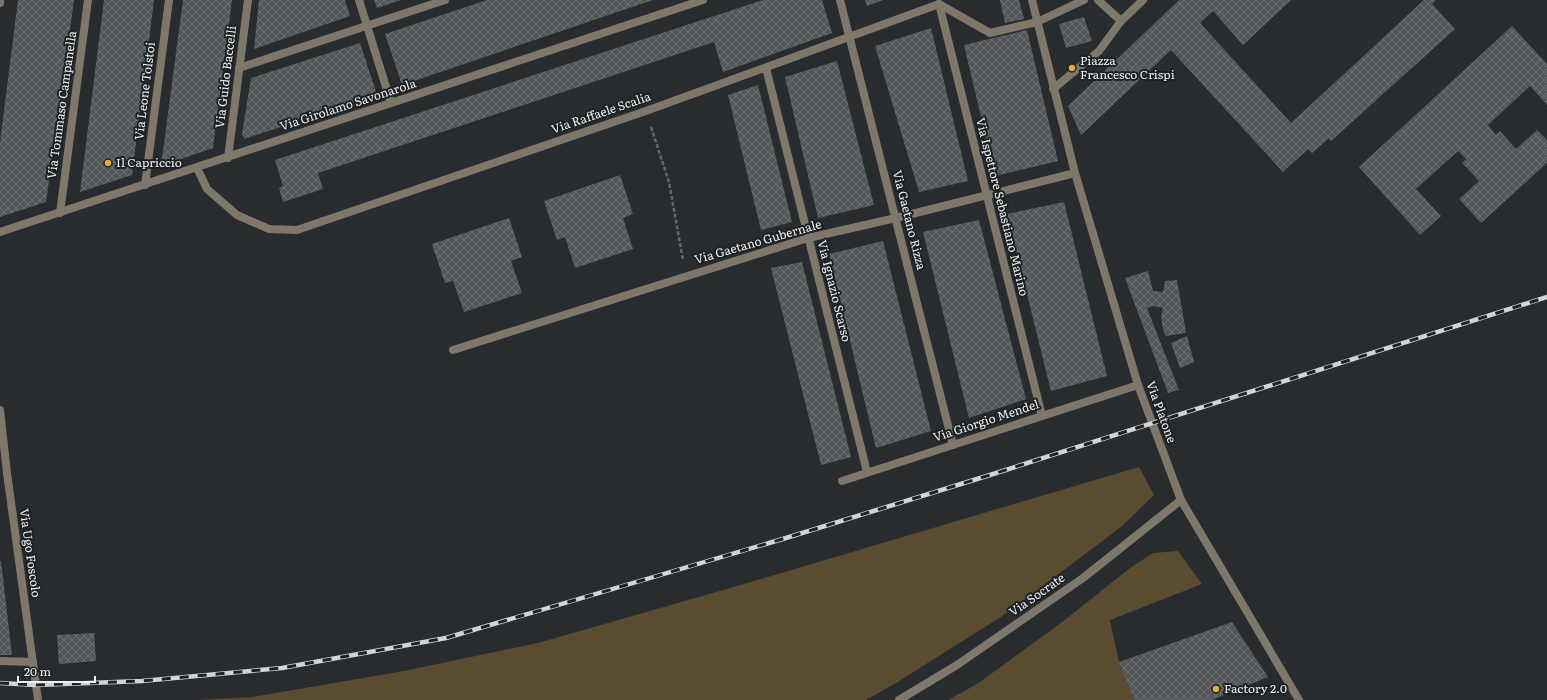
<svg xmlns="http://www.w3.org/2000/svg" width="1547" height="700" viewBox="0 0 1547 700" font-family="Literata,serif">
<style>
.green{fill:#5a4c31}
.building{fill:url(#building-cross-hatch)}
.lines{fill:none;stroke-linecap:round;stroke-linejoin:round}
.path{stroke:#64686a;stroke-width:2.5;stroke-dasharray:4 2;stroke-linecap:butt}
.street{stroke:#7f7769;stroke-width:8}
.rail-casing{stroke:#d2d5d7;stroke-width:4.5}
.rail{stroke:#1e2224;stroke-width:3;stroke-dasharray:9;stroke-linecap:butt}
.poi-dot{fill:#e3ae35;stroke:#1e2224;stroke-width:1.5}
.labels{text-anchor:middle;stroke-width:4;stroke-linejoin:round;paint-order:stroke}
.poi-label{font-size:12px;fill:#eef1f2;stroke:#1e2224;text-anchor:start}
.street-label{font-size:12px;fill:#eef1f2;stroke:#1e2224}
</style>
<defs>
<pattern id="building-cross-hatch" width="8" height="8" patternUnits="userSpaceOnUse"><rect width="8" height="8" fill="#53575a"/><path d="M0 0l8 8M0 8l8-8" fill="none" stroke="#6c7072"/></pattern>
</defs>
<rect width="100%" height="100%" fill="#282c2e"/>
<g class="green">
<polygon points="1139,467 1154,495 1121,527 1004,615 896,683 866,700 197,700 253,697 404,671 538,643 744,584"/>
<polygon points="1178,551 1202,584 1110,620 1119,662 1134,700 948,700 977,684 1061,623 1130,568 1153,553"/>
</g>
<g class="building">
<polygon points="18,0 74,0 46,202 0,217 0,142"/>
<polygon points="104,0 154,0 132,175 80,192"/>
<polygon points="183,0 232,0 213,148 161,166"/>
<polygon points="259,0 345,0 350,16 254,49"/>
<polygon points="374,0 401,0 377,8"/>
<polygon points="487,0 653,0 402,85 385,34"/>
<polygon points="763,0 822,0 832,33 723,72 714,42 318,173 323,189 283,202 279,188 283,186 275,160"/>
<polygon points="865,0 883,0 867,6"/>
<polygon points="1000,0 1019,0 1024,19 1005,23"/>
<polygon points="1179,0 1291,0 1243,45 1213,11 1200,23 1291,123 1424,0 1436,0 1432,4 1455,29 1331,141 1329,138 1312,153 1308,149 1283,172 1171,50 1081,135 1068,106"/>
<polygon points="1084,17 1092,41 1066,48 1059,24"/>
<polygon points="1512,26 1547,64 1547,105 1530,86 1488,125 1496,135 1500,131 1516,149 1537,130 1547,140 1547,163 1481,223 1459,199 1479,181 1462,163 1466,159 1458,151 1416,189 1441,216 1420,235 1359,167"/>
<polygon points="931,28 968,181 919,192 875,46"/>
<polygon points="1027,30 1058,161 995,176 964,45"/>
<polygon points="360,43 377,95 244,139 242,134 251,78"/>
<polygon points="837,61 874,205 818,218 785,77"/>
<polygon points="758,85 792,222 761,230 728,95"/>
<polygon points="620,175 633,214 623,218 633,249 575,268 565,237 557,240 544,201"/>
<polygon points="1064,202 1107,376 1051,391 1007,214"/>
<polygon points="509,218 522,257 511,261 522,293 464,312 453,281 445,283 432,244"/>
<polygon points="979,220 1026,399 969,418 923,232"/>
<polygon points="883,241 931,431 876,448 829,254"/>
<polygon points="802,262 851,457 821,465 771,268"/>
<polygon points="1148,271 1153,291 1163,292 1165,281 1177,280 1186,333 1166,336 1163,330 1161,316 1163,308 1153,306 1147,308 1179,390 1168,393 1125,278"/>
<polygon points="1187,336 1194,362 1180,368 1171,343"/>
<polygon points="0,561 1,561 12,655 0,655"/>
<polygon points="1232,622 1268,677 1212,700 1134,700 1119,662"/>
<polygon points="94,633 96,661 59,664 57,635"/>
</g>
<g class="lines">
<polyline class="path" points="651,127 669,182 683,260"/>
<g class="street">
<polyline points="359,0 391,103"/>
<polyline points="840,0 953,445"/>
<polyline points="1032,0 1075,173 1138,385 1181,500 1299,700"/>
<polyline points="1098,0 1121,21"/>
<polyline points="0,3 0,0"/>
<polyline points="939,4 1042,416"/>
<polyline points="239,68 445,0"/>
<polyline points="766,68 867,472"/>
<polyline points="1053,89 1099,51 1121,21 1143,0"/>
<polyline points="228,158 248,0"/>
<polyline points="197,168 207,189 237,215 269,229 297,230 646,111 939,4 990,33 1037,22 1084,0"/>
<polyline points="145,185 169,0"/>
<polyline points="60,213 88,0"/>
<polyline points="0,232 703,0"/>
<polyline points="453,350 808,238 896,218 1075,173"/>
<polyline points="0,410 7,473 38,700"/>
<polyline points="842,481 1138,385"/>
<polyline points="0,661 33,662"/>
<polyline points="899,700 957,665 1083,578 1181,500"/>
</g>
<g class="rail-casing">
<polyline id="rail" points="0,683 36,685 142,681 282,668 446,638 786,538 990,475 1547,297"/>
</g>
<use href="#rail" class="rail"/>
</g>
<g class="poi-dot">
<circle cx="1072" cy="68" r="4"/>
<circle cx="108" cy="163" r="4"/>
<circle cx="1216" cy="689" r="4"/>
</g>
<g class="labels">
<g class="poi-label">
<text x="1080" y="65">Piazza<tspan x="1080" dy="14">Francesco Crispi</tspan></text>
<text x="116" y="167">Il Capriccio</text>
<text x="1224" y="693">Factory 2.0</text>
</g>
<g class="street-label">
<text transform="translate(226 77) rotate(-83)" y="4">Via Guido Baccelli</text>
<text transform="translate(145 91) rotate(-83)" y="4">Via Leone Tolstoi</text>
<text transform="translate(62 105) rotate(-82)" y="4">Via Tommaso Campanella</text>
<text transform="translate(348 105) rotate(-18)" y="4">Via Girolamo Savonarola</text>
<text transform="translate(601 113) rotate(-19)" y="4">Via Raffaele Scalia</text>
<text transform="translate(1002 207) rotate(76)" y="4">Via Ispettore Sebastiano Marino</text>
<text transform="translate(909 220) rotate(76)" y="4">Via Gaetano Rizza</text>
<text transform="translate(758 242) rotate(-16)" y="4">Via Gaetano Gubernale</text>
<text transform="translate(834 291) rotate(76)" y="4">Via Ignazio Scarso</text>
<text transform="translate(1161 412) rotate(70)" y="4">Via Platone</text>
<text transform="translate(986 421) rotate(-18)" y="4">Via Giorgio Mendel</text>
<text transform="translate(30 553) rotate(82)" y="4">Via Ugo Foscolo</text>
<text transform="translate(1037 595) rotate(-35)" y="4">Via Socrate</text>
</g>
</g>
<path d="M18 676v6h77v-6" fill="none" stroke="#eef1f2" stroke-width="2"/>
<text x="24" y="676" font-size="12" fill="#eef1f2" stroke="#1e2224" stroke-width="3" paint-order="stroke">20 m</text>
</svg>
